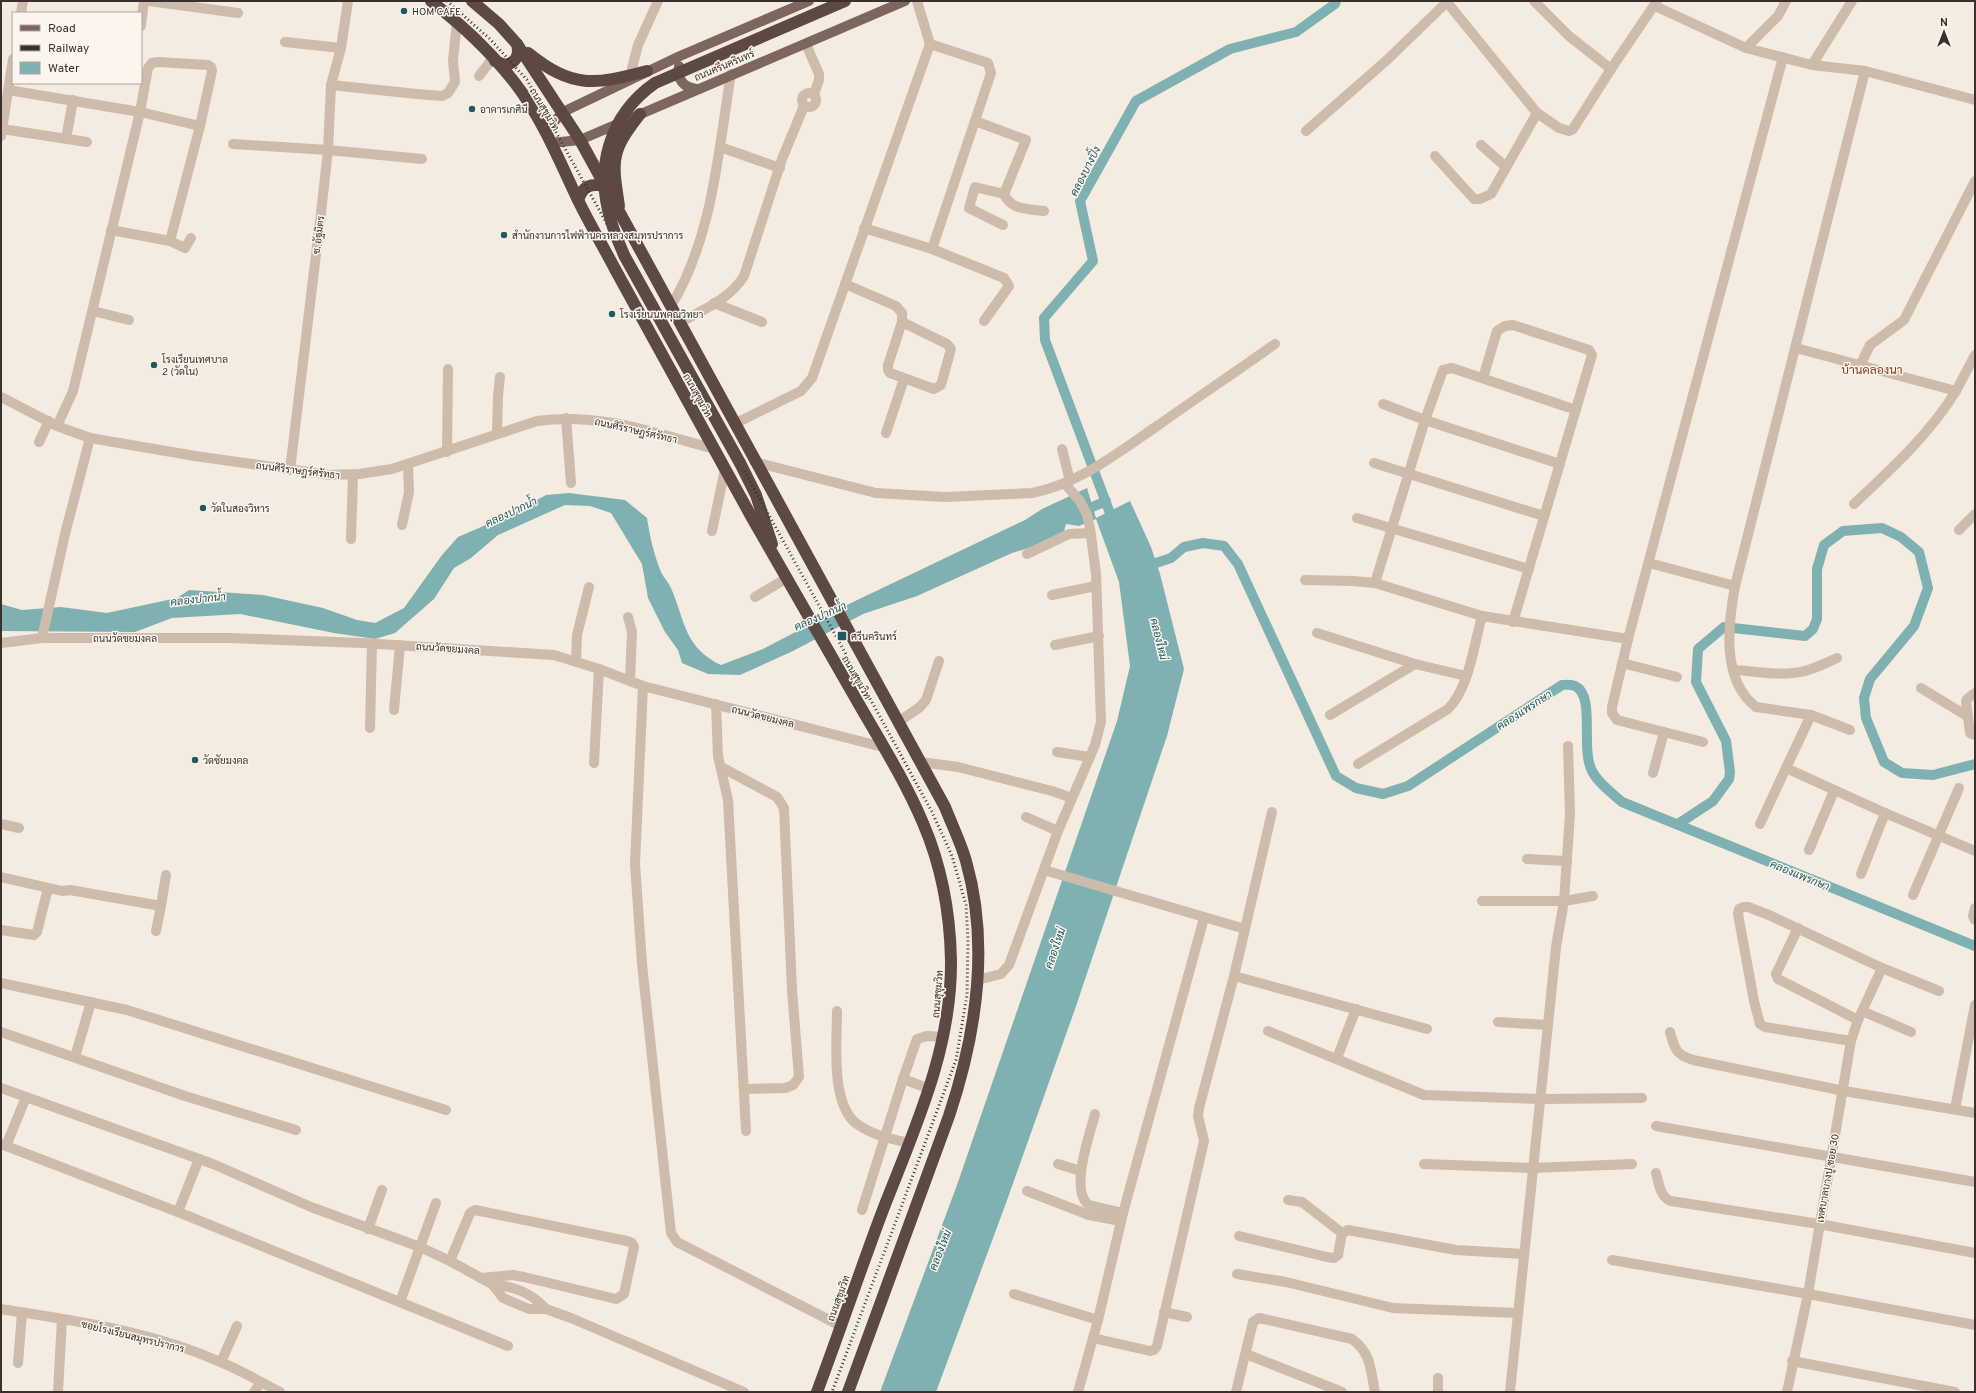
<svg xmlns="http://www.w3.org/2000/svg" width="1976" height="1393" viewBox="0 0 1976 1393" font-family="Overpass,Sarabun,sans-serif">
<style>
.water{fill:#7fb0b2}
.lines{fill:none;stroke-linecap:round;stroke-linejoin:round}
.canal{stroke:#7fb0b2;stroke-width:10}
.minor{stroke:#cdbbac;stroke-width:10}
.major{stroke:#7d675c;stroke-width:10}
.highway{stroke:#5c4a42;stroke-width:12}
.rail{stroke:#3b302b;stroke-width:3;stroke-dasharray:1 3;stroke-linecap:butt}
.highway-bridge{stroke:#5c4a42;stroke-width:12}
.poi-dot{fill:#1f5a5e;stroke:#fbf5ee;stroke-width:1.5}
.labels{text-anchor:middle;stroke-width:3;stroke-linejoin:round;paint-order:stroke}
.poi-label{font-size:10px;fill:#3b302b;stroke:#fbf5ee;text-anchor:start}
.street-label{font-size:10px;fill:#3b302b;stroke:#fbf5ee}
.water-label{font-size:11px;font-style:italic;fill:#1f5a5e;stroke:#fbf5ee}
.quarter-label{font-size:12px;fill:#8c3b22;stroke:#fbf5ee}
</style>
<rect width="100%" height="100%" fill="#f4ebe1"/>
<path class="water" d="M1087 488 1096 518 1130 501 1151 547 1160 574 1184 669 1167 736 1075 1009 1006 1203 936 1392H880L957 1185 1117 721 1130 666 1119 582 1096 519 1079 526 1066 524 1063 535 1036 546 1012 553 917 596 863 614 793 651 740 675 708 674 682 663 678 650 665 632 648 598 642 564 611 513 590 506 565 505 498 535 471 558 454 568 434 599 395 633 375 639 334 633 240 614 172 618 135 632 1 631V604L22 610 61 607 107 613 177 598 189 590 263 595 323 608 357 620 375 623 404 608 442 555 458 537 516 512 546 495 569 493 625 500 647 518C650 537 654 555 661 572 664 578 668 582 671 588 685 620 684 648 721 665L763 649 851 603 1025 520 1042 509Z"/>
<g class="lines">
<g class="canal">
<polyline points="1081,512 1106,501"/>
<polyline points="1114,524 1045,340 1044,318 1093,261 1080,201 1136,101 1230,49 1296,32 1335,4 1336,1"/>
<path d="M1156 563 1171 558 1184 547 1203 543 1224 546 1238 564 1336 776 1356 788 1383 794 1408 786 1562 685C1566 685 1571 684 1575 686 1596 696 1580 747 1592 771 1598 783 1612 793 1622 802L1975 946"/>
<polyline points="1678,824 1713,801 1729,779 1730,772 1726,741 1696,682 1698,649 1724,627 1805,636 1813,629 1817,619 1817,569 1824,545 1843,531 1882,528 1901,537 1919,552 1928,588 1914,626 1870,679 1864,698 1866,718 1884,762 1902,773 1933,775 1975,764"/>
</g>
<g class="minor">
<polyline points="149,1 238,13"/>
<polyline points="1446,1 1537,113 1559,128 1569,131 1573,129 1611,69 1657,1"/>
<polyline points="1534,1 1569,36 1611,69"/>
<polyline points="1655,6 1746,48 1812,65 1865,71 1975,100"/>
<polyline points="21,13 23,1"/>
<polyline points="141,26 144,1"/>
<polyline points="285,42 341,48"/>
<polyline points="806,44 819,74 819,80 814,94"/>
<polyline points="930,44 988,63 991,73 932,249"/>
<polyline points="1746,48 1778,16 1786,1"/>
<polyline points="1812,65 1852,1"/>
<path d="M1865 71 1735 586C1728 624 1721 680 1756 707L1811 715 1786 768 1885 813 1975 851"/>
<polyline points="479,76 493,58"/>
<polyline points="630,76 638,45 658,1"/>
<polyline points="331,85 417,94 442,96 448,93 455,82 453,60 457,22"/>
<polyline points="8,90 140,112 200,126"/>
<circle cx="809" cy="100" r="7"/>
<path d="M975 121 1026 140 1004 194C1011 210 1028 209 1044 211"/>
<polyline points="2,129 87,142"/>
<polyline points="1306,131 1387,60 1448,1"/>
<polyline points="1,136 13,59"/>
<polyline points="66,139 73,100"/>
<polyline points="233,144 328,150 422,159"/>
<polyline points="1481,145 1506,167"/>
<polyline points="720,147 780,168"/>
<polyline points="1435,156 1474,199 1480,199 1491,194 1537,113"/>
<polyline points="1003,225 969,208 975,187 1004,194"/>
<polyline points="864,228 932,249 1004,278 1009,286 984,321"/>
<polyline points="170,241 185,248 191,238"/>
<polyline points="845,284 896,306 902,313 902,322 888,365 888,370 890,373 934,389 941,385 951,349 947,344 902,322"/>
<polyline points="714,303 762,322"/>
<path d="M671 306C713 237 718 152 731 74"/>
<polyline points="93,311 129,320"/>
<path d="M679 323C703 310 730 299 744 276L782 159 804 106"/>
<polyline points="1796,348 1956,391 1975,355"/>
<polyline points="1860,366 1870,345 1904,320 1975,181"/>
<polyline points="1483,378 1497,331 1505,326 1513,325 1589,350 1592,355 1513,622"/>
<path d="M1 397 57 426 90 438 195 456 330 475 359 474 392 469 537 421C601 412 654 433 715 449"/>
<polyline points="1383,404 1425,420 1560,464"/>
<polyline points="566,418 571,483"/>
<polyline points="734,424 801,391 812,378 930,44 917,1"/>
<polyline points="57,426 73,391 140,112 148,68 152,63 158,62 208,65 211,67 212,71 200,126 170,241 111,230"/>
<polyline points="886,433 904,379"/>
<polyline points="497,434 498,396 500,377"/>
<polyline points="39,442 49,421"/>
<polyline points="1062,449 1070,481"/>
<polyline points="447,452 448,369"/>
<path d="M755 462 876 493 945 497 1032 493C1080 484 1120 451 1160 424 1198 397 1237 371 1275 344"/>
<polyline points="1374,463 1544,516"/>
<polyline points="290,470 321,213 328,150 331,85 341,48 348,1"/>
<path d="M1854 504C1891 469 1929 435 1956 391"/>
<polyline points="1357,518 1529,569"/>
<polyline points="402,525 409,492 408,464"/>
<polyline points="1959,530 1975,514"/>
<polyline points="712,531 725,469"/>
<polyline points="351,539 353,475"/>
<polyline points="1027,554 1069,534 1090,533"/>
<polyline points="1649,563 1735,586"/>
<polyline points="1305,580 1353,581 1375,583 1482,616 1628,639"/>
<polyline points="1375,583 1425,420 1443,370 1452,368 1576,410"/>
<polyline points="1052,595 1096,586"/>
<polyline points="755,597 787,578"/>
<polyline points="628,617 632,632 630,680"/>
<polyline points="1317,633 1415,664 1466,676"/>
<polyline points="42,638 65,534 90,438"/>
<polyline points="1,643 42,638 231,638 362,643 554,655 599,669 643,686 883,747"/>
<polyline points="1055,645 1099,636"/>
<polyline points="576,661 577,635 589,587"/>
<polyline points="1622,663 1677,677"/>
<path d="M1733 670C1756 671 1783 677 1805 671 1816 668 1826 663 1837 658"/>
<polyline points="643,686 635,864 642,964 671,1233 677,1242 841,1326"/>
<polyline points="1921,688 1967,716"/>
<polyline points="1975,693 1967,699 1966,702 1970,733 1975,735"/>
<polyline points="716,704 718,756 728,800 746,1131"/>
<polyline points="394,710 400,645"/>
<polyline points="1330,715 1415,664"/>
<polyline points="1811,715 1850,730"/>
<polyline points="898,722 920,707 926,700 939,661"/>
<polyline points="370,728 372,644"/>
<polyline points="1703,742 1617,720 1612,713 1612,707 1628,639 1783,57"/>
<polyline points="1057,752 1090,757"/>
<polyline points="920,762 958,767 1052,791 1072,798"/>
<polyline points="594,763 599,669"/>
<path d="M1358 764 1448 709C1469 689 1474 644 1482 616"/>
<polyline points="721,767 777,797 784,808 792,990 799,1077 793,1085 785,1088 745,1089"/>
<polyline points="1653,773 1664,732"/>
<polyline points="1026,817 1058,831"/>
<polyline points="1,824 19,828"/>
<polyline points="1760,824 1786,768"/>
<polyline points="1809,850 1834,791"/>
<polyline points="1527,859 1567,861"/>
<polyline points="1044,870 1245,929 1234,976 1199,1108 1198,1116 1204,1141 1157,1346 1154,1350 1150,1351 1093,1338"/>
<polyline points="1861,874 1885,813"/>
<polyline points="1,877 62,891 70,890 161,906 166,875"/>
<polyline points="1913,895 1959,788"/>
<polyline points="1482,901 1564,901 1593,896"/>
<polyline points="1975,908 1973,916 1975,920"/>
<polyline points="1798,928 1776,974 1778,979 1858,1020"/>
<polyline points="1245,929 1272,812"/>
<polyline points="1,930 34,935 37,932 48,888"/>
<polyline points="156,931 161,906"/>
<polyline points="1234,976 1427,1029"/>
<polyline points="977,980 1001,974 1009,965 1058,831 1095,745 1101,722 1096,574 1090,528 1087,515 1080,501 1065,484"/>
<polyline points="1,983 127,1010 446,1110"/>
<path d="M837 1011C837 1042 830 1104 857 1124 872 1135 892 1139 909 1143"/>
<polyline points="1862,1011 1911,1032"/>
<polyline points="1498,1022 1548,1025"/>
<polyline points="1268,1031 1424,1095 1542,1099 1642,1098"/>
<polyline points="1,1032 185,1096 296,1130"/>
<path d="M1670 1032C1675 1049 1675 1054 1693 1060L1844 1091 1975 1113"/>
<polyline points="1851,1041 1765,1027 1760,1024 1754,1001 1738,914 1739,909 1743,907 1748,907 1769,915 1882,968 1939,991"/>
<polyline points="75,1057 91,1002"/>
<polyline points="1337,1058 1356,1009"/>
<polyline points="903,1079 917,1039 927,1036 944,1037"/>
<polyline points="1,1088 213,1164 311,1207 420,1247 450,1261 481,1278 492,1284 503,1298 529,1309 546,1309 571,1318 744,1392"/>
<polyline points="1955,1109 1975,1005"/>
<path d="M1095 1114C1090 1134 1069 1191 1089 1205L1123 1213"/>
<polyline points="1656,1126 1975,1182"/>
<polyline points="1,1144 178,1212 508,1346"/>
<polyline points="6,1146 26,1097"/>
<polyline points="1058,1164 1081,1171"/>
<polyline points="1424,1164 1533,1168 1632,1164"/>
<path d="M1656 1173C1659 1184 1660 1197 1671 1201L1819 1224 1975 1253"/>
<polyline points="1027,1191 1089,1215 1121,1221"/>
<polyline points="1288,1200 1302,1202 1342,1233"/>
<polyline points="862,1210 903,1079 930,1089"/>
<polyline points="178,1212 199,1159"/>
<polyline points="368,1229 382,1190"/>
<polyline points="1239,1236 1327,1257 1334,1258 1338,1255 1342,1233 1348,1230 1456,1250 1524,1254"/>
<polyline points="1612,1260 1808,1294 1975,1325"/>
<polyline points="450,1261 470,1213 475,1210 627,1241 632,1243 634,1247 624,1294 616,1299 524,1277 513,1275 481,1278"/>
<polyline points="1237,1274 1286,1282 1393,1308 1517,1313"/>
<path d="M492 1284C515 1287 530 1292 546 1309"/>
<polyline points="1014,1294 1098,1320"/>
<polyline points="400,1302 436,1203"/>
<path d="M1 1309C75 1321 152 1331 220 1362 241 1370 260 1382 280 1392"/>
<polyline points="1164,1312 1187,1317"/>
<polyline points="1246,1354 1342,1392"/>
<polyline points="1792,1361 1955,1392"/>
<polyline points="221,1362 237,1326"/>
<polyline points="18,1363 22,1313"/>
<polyline points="1438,1378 1438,1392"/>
<polyline points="58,1392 62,1319"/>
<polyline points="254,1392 261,1382"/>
<polyline points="1078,1392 1098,1320 1123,1213 1204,918"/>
<path d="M1236 1392 1253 1322 1259 1318 1352 1339C1372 1354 1370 1369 1375 1392"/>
<polyline points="1510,1392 1556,947 1564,901 1570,814 1568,746"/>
<polyline points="1787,1392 1808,1294 1851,1041 1858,1020 1882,968"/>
</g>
<g class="major">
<path d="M679 66C676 79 684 88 697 89"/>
<polyline points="545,132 563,112 680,56 809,1"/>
<polyline points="551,143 580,140 905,1"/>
</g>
<g class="highway">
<path d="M431 1C464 27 489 50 515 83 542 118 559 160 578 200 589 223 603 246 615 269 660 352 706 433 751 516 787 579 824 643 860 706 882 744 906 783 923 823 942 867 950 913 951 960 952 1051 913 1132 881 1215 859 1274 839 1333 817 1392"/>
<path d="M472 1 499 24 517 44 580 140 945 807C952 825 961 843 966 861 990 945 976 1035 949 1116L848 1392"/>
<path d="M528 53C573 89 594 85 647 71"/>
<path d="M495 61 505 65C516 63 520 55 517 44"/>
<path d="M578 200C583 186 590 183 605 186"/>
<path d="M619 206C612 160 610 152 640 114"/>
<polyline points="740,463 756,495 772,544"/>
</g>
<polyline class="rail" points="447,1 490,39 527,80 831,627 932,812 952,856 966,905 968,940 967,995 956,1060 832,1392"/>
<path class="highway-bridge" d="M740 463 624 255C620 245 615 235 612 224 594 170 608 116 655 83L845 1"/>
</g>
<g class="poi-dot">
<circle cx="404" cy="11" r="4"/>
<circle cx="472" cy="109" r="4"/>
<circle cx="504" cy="235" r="4"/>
<circle cx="612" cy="314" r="4"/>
<circle cx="154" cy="365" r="4"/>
<circle cx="203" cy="508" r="4"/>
<rect x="837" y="631" width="10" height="10" rx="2"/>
<circle cx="195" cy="760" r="4"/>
</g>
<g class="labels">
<g class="poi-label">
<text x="412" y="15">HOM CAFE</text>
<text x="480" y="113">อาคารเกศินี</text>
<text x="512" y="239">สำนักงานการไฟฟ้านครหลวงสมุทรปราการ</text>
<text x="620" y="318">โรงเรียนนพคุณวิทยา</text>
<text x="162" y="363">โรงเรียนเทศบาล<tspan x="162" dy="12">2 (วัดใน)</tspan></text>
<text x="211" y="512">วัดในสองวิหาร</text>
<text x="851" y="640">ศรีนครินทร์</text>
<text x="203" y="764">วัดชัยมงคล</text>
</g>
<g class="street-label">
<text transform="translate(724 65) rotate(-23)" y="4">ถนนศรีนครินทร์</text>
<text transform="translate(545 109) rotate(59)" y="4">ถนนสุขุมวิท</text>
<text transform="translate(318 235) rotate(-83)" y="4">ซ. อัฐมิตร</text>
<text transform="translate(698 395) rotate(61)" y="4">ถนนสุขุมวิท</text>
<text transform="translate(636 430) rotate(13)" y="4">ถนนศิริราษฎร์ศรัทธา</text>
<text transform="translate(298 470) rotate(7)" y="4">ถนนศิริราษฎร์ศรัทธา</text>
<text x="125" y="642">ถนนวัดชยมงคล</text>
<text transform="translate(448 648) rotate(4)" y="4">ถนนวัดชยมงคล</text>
<text transform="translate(857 677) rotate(60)" y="4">ถนนสุขุมวิท</text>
<text transform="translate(763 716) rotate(14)" y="4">ถนนวัดชยมงคล</text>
<text transform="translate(937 994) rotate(-85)" y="4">ถนนสุขุมวิท</text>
<text transform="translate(1827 1178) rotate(-80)" y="4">เทศบาลบางปู ซอย 30</text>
<text transform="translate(838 1298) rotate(-70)" y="4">ถนนสุขุมวิท</text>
<text transform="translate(133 1336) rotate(14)" y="4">ซอยโรงเรียนสมุทรปราการ</text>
</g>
<g class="water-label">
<text transform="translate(1085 171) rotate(-63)" y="4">คลองบางปิ้ง</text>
<text transform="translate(511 512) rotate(-25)" y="4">คลองปากน้ำ</text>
<text transform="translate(198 599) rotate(-6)" y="4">คลองปากน้ำ</text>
<text transform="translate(820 616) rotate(-24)" y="4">คลองปากน้ำ</text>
<text transform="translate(1159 639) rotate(76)" y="4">คลองใหม่</text>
<text transform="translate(1524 710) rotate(-33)" y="4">คลองแพรกษา</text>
<text transform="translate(1800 875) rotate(22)" y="4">คลองแพรกษา</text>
<text transform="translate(1055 948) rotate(-71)" y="4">คลองใหม่</text>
<text transform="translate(940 1250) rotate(-69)" y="4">คลองใหม่</text>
</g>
<g class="quarter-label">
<text x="1872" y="374">บ้านคลองนา</text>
</g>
</g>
<rect width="1976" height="1393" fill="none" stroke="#3b302b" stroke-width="4"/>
<rect x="12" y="12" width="130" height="72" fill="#fbf5ee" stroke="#aea6a0"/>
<rect x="20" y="25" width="20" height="6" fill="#7d675c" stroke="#aea6a0"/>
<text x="48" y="32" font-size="12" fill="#3b302b">Road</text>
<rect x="20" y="45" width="20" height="6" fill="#3b302b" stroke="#aea6a0"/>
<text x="48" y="52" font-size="12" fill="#3b302b">Railway</text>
<rect x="20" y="62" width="20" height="12" fill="#7fb0b2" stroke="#aea6a0"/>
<text x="48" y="72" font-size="12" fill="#3b302b">Water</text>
<g transform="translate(1944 32)" stroke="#fbf5ee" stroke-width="3" paint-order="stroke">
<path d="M0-3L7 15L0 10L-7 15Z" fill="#3b302b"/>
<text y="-6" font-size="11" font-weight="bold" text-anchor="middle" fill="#3b302b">N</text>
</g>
</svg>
